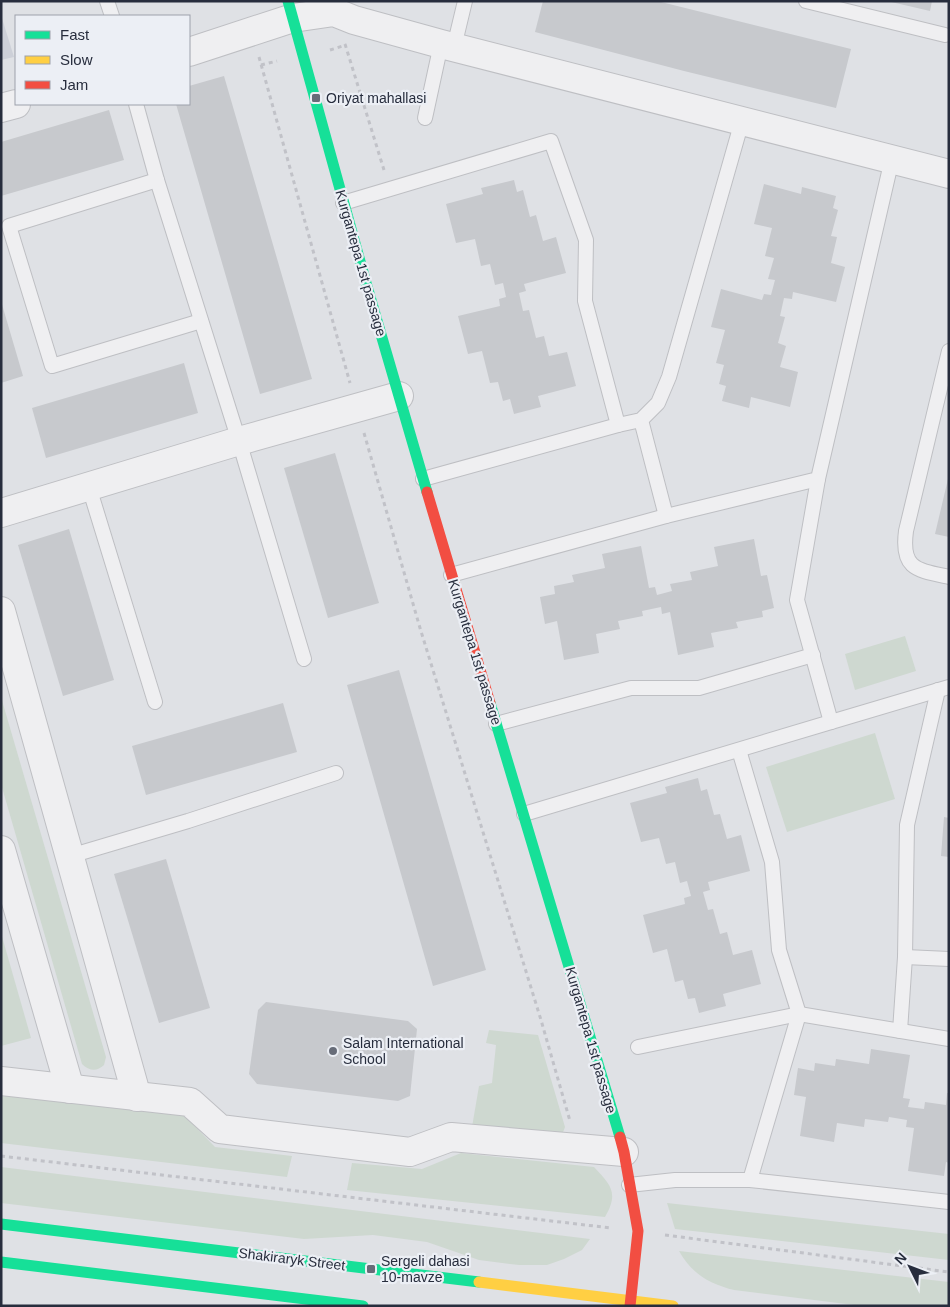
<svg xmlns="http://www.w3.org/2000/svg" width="950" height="1307" viewBox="0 0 950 1307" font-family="Helvetica,sans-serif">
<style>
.built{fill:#cdd0d8}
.green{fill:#ced8d0}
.building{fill:#c7c9cd}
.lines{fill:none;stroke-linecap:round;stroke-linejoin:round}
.lane-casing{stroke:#bebfc3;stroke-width:16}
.street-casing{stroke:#bebfc3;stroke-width:30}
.path{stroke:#c1c2c8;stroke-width:3;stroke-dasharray:4 4;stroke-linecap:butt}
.lane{stroke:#efeff1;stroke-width:14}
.street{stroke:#efeff1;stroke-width:28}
.fast{stroke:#16e098;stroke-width:11}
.slow{stroke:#ffcf43;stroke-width:11}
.jam{stroke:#f24e42;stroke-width:11}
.poi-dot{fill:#676c78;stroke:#eceff5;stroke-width:2}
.labels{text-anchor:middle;stroke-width:4.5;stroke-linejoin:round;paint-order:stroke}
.poi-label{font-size:14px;fill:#272d3d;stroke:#eceff5;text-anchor:start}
.street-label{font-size:14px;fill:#272d3d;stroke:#eceff5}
</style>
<rect width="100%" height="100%" fill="#dfe1e5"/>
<polygon class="built" points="1,15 14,57 1,60"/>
<g class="green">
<polygon points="905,636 916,671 855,690 845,654"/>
<path d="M1 697 106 1057 104 1065C97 1072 89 1071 82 1064L1 784Z"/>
<polygon points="875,733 895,799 787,832 766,767"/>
<polygon points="1,933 31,1038 1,1046"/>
<polygon points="489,1030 538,1035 565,1127 562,1135 472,1127 479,1086 492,1083 496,1045 486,1043"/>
<polygon points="1,1093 184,1115 215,1147 292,1156 287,1177 1,1143"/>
<path d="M461 1153 594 1167C611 1185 619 1193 605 1217L347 1190 352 1163 422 1169Z"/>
<polygon points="1,1167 590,1239 582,1250 564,1259 547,1265 519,1265 479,1260 427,1242 373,1235 304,1239 1,1203"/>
<polygon points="667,1203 949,1234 949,1260 675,1229"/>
<path d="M679 1251 949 1282V1306H862L734 1290C709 1284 691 1273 679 1251Z"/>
</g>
<g class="building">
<polygon points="543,1 657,1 851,49 836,108 684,71 535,32"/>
<polygon points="887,1 932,1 930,11"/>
<polygon points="224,76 312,379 260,394 176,104 189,104 189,86"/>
<polygon points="109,110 124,160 1,196 1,142"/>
<polygon points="514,180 517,192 523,190 530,217 536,215 543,241 556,237 566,273 524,284 526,291 519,293 523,311 529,310 536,338 544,336 549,356 567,352 576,386 538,396 541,407 514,414 510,399 503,401 498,382 490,383 482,351 468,354 458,316 500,306 499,299 506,297 503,283 495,285 490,264 481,266 475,239 456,243 446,204 483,194 481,188"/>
<polygon points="764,184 801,194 802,187 836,196 833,208 838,210 831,236 837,237 831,263 845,267 836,302 793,292 792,299 784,298 780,316 785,317 778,343 786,346 780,367 798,372 790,407 751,397 749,408 722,401 726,386 719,384 724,365 716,363 725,330 711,327 721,289 762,300 764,294 771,295 775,280 768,279 774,258 765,256 772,228 754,224"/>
<polygon points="1,301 23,376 1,383"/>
<polygon points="184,363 198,413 46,458 32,408"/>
<polygon points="335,453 379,603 328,618 284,468"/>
<polygon points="948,479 949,479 949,537 935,534"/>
<polygon points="69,529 114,680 63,696 18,545"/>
<polygon points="754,539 761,576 767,575 774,608 762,611 763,617 736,622 738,628 711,633 714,647 678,655 670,612 662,614 661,607 642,611 643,616 618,621 620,629 596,634 599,653 564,660 557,621 545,624 540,597 555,594 554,586 574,582 572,575 605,568 602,554 641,546 649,588 655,587 657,595 672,591 670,584 692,580 690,572 718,566 714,547"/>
<polygon points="399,670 486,970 433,986 347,685"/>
<polygon points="283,703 297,752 146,795 132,746"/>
<polygon points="698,778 701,791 707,789 714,815 720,814 727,839 741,835 750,871 708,882 710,890 703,892 708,910 713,909 720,934 727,932 733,955 752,950 761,984 723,994 726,1006 699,1013 695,998 688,999 683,980 675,982 667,949 653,953 643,915 685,904 684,898 691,896 687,881 680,883 675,862 666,864 659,838 641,842 630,803 667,793 665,787"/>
<polygon points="944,817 949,818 949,857 941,856"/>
<polygon points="166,859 210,1008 159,1023 114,874"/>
<polygon points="266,1002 408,1021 417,1029 410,1096 398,1101 257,1084 249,1074 258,1010"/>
<polygon points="871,1049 910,1055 903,1098 910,1099 908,1107 924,1109 925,1102 946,1105 947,1093 949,1093 949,1163 946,1162 944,1176 908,1171 914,1128 906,1127 907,1120 889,1117 888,1122 865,1119 864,1127 837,1123 834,1142 800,1136 806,1097 794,1095 798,1068 814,1071 815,1063 835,1066 836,1059 869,1064"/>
</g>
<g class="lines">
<g class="lane-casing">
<g id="lane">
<polyline points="107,1 112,16"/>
<polyline points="806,1 945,35"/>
<polyline points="454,47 465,1"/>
<polyline points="136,104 157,180 239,441 304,659"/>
<polyline points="425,118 441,44"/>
<polyline points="157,180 9,226 52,366 201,321"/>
<polyline points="343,203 551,141 586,240 585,301 618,425 423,479"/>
<path d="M949 351 906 531C901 569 916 570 949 577"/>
<polyline points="641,420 666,516"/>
<polyline points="618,425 641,420 658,403 669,377 742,121"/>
<polyline points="89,487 155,702"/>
<polyline points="451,575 666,516 818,479 892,159"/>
<polyline points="831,722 949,687"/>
<polyline points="496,724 631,688 699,688 813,655"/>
<polyline points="739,750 772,862 779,950 799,1014 750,1180"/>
<polyline points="524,814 831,722 797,600 818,479"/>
<polyline points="70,856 188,821 336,773"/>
<polyline points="905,957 949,959"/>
<polyline points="900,1031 905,957 907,825 938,690"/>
<polyline points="638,1047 799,1014 949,1039"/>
<polyline points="629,1185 675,1180 750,1180 949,1202"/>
</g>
</g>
<g class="street-casing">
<g id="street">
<polyline points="189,52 293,18 334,12 354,20 441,44 949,174"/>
<polyline points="1,108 16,104"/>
<polyline points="1,513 239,441 399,396"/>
<polyline points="1,611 137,1097"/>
<polyline points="1,850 70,1089"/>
<polyline points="1,1081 190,1102 220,1129 410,1152 451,1137 624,1152"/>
</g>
</g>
<g class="path">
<polyline points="345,44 384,170"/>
<polyline points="330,50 346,45"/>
<polyline points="259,57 350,383"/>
<polyline points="261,65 277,61"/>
<polyline points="364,433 420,628 541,1020 570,1121"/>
<polyline points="1,1156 611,1228"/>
<polyline points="665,1235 949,1272"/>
</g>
<use href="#lane" class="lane"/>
<use href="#street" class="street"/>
<g class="fast">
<polyline points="288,1 366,283 427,492"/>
<polyline points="490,703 620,1137"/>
<polyline points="1,1224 479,1282"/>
<polyline points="1,1262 363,1306"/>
</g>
<polyline class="slow" points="479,1282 673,1306"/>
<g class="jam">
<polyline points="427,492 490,703"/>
<polyline points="620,1137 624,1152 638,1231 630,1306"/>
</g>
</g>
<g class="poi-dot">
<rect x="311" y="93" width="10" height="10" rx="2.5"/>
<circle cx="333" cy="1051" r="5"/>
<rect x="366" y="1264" width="10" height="10" rx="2.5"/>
</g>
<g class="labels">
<g class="poi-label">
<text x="326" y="103">Oriyat mahallasi</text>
<text x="343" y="1048">Salam International<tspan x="343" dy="16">School</tspan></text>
<text x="381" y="1266">Sergeli dahasi<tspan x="381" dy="16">10-mavze</tspan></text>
</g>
<g class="street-label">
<text transform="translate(361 263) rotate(74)" y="5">Kurgantepa 1st passage</text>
<text transform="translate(475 652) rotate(73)" y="5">Kurgantepa 1st passage</text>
<text transform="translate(591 1040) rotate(74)" y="5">Kurgantepa 1st passage</text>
<text transform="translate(292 1259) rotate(7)" y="5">Shakiraryk Street</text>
</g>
</g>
<rect width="950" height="1307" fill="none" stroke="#272d3d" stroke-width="5"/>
<rect x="15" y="15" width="175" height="90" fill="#eceff5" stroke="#9da1ab"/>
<rect x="25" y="31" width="25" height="8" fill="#16e098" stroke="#9da1ab"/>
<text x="60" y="40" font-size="15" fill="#272d3d">Fast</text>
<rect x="25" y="56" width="25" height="8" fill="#ffcf43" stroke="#9da1ab"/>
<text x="60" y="65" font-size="15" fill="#272d3d">Slow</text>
<rect x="25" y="81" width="25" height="8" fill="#f24e42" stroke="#9da1ab"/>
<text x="60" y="90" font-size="15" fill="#272d3d">Jam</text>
<g transform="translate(910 1267) rotate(312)" stroke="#eceff5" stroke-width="4" paint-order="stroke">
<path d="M0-4L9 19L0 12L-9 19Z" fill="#272d3d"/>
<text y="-8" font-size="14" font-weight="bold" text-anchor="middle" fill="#272d3d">N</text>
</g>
</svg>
